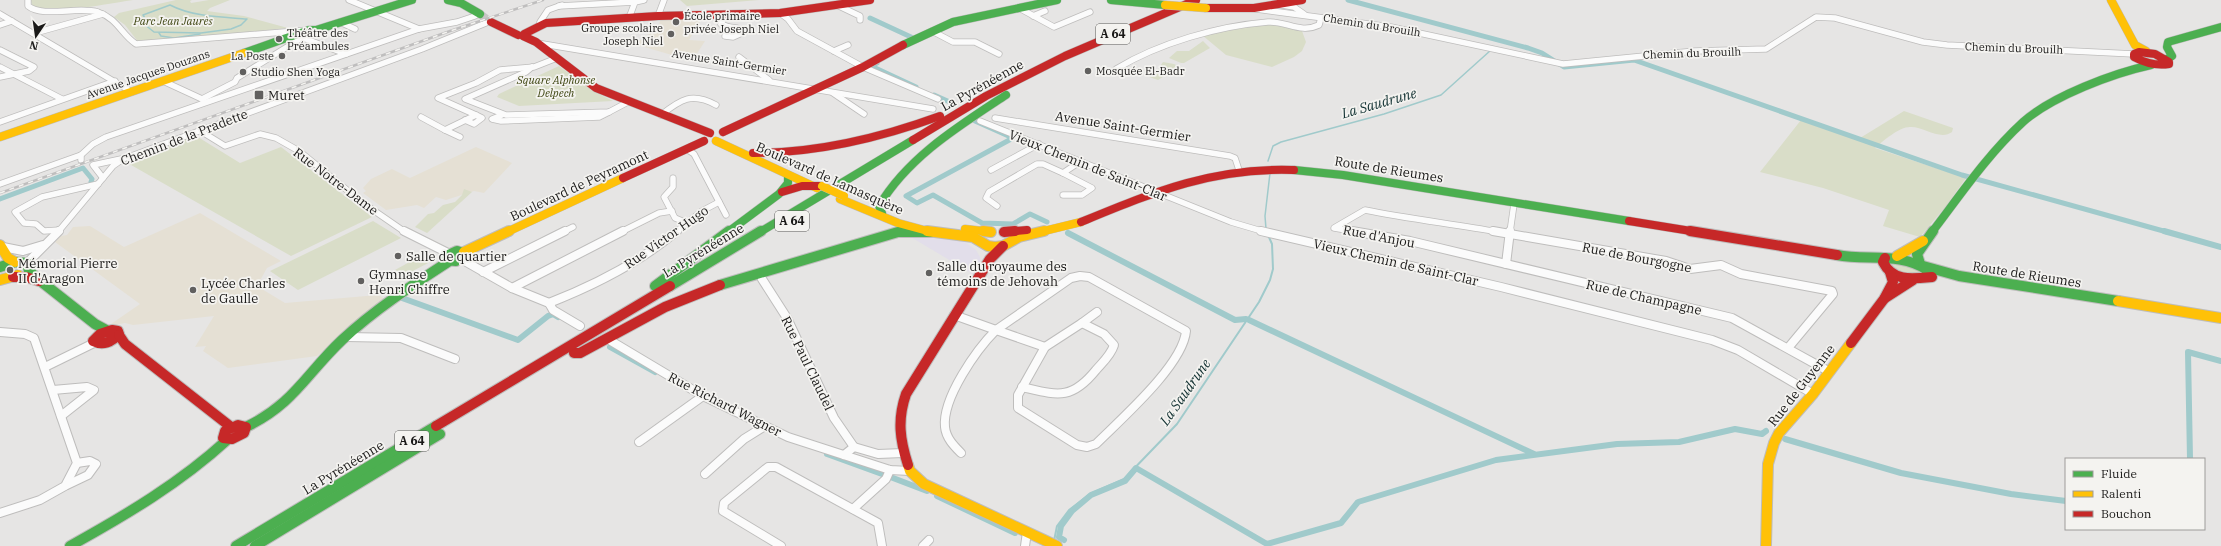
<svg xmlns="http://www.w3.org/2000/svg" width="2221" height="546" viewBox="0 0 2221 546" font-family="'IBM Plex Serif',serif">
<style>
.commercial{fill:#e2deea}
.education{fill:#e5e0d4}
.green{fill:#d9ddc8}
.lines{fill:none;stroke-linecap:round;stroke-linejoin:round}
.stream-far1{stroke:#a0cacb;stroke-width:1.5}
.stream{stroke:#a0cacb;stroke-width:2}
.canal-far1{stroke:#a0cacb;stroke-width:5}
.canal{stroke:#a0cacb;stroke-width:6}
.secondary-tunnel{stroke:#c7c6c5;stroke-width:8;stroke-dasharray:8 4;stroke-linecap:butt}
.street-far1-casing{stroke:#bebdbc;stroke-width:7}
.street-casing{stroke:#bebdbc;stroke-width:10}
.fast-far1-casing{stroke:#bebdbc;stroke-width:9}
.fast-casing{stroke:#bebdbc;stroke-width:12}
.slow-far1-casing{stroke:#bebdbc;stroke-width:9}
.slow-casing{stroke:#bebdbc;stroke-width:12}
.jam-far1-casing{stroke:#bebdbc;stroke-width:9}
.jam-casing{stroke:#bebdbc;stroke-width:12}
.street-far1{stroke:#fbfbfb;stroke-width:5.5}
.street{stroke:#fbfbfb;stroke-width:8}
.fast-far1{stroke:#4caf50;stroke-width:8}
.fast{stroke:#4caf50;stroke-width:10}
.slow-far1{stroke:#ffc107;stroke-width:8}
.slow{stroke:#ffc107;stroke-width:10}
.jam-far1{stroke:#c62828;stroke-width:8}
.jam{stroke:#c62828;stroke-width:10}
.rail-casing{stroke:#bfbebe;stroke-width:2.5}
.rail{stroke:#f4f3f0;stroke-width:1.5;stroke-dasharray:5;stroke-linecap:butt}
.slow-bridge-casing{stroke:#bebdbc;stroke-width:9;stroke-linecap:butt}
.slow-bridge{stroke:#ffc107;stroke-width:8}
.poi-dot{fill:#61605f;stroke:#f4f3f0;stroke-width:1.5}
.labels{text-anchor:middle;stroke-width:3.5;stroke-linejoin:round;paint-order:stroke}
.far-poi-label{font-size:11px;fill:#1a1918;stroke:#f4f3f0;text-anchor:start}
.far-park-label{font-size:11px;font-style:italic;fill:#3f4612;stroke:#f4f3f0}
.far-street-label{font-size:11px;fill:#1a1918;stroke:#f4f3f0}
.shield{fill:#f4f3f0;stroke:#5b5a59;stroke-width:1}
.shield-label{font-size:12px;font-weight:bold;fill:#1a1918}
.street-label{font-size:13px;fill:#1a1918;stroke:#f4f3f0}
.poi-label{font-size:13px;fill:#1a1918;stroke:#f4f3f0;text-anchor:start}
.water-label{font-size:14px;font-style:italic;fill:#123132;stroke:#f4f3f0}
</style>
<rect width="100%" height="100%" fill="#e6e5e4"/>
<polygon class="commercial" points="909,236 963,241 976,250 980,257 980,264 973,274"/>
<g class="education">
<polygon points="703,17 689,40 705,41 696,55 689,60 634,44 658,28 661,18"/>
<polygon points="476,147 512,163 484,193 474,191 446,200 436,197 424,208 417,205 386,210 363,193 366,191 363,188 371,179 392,169 410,178"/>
<polygon points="200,213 281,261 267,268 257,286 285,303 378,295 385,299 317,356 228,368 203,351 206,346 195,347 214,316 133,325 125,323 114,325 111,324 140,304 55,242 61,236 67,235 73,227 90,226 124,247"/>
</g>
<g class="green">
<path d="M31 0H133C111 3 51 16 32 6Z"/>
<polygon points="176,0 192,0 190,1 191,3 209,0 230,0 210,8 207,11 244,16 288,28 139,43 125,25 114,17 119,13"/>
<polygon points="680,0 759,0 687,6"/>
<polygon points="1273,23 1302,31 1306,42 1302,51 1294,57 1272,67 1226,55 1202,35"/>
<polygon points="1203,41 1210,48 1184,63 1181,63 1169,58 1177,51 1189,51"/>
<polygon points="1163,62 1174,64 1182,68 1182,71 1169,73 1158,80 1149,77 1157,71"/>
<polygon points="559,66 593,91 613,101 519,106 497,97 499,94"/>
<path d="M1904 111 1953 128 1952 132C1940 141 1923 126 1910 127 1899 127 1883 141 1875 148L1966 178 1946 206 1920 237 1883 226 1889 210 1823 188 1760 172 1801 120 1860 138Z"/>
<polygon points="193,134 240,163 281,147 372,217 291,256 124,161"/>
<polygon points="464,189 472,192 427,233 415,227 428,214 434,213 443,205 455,202 462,195"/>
<polygon points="373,221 401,238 298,290 270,271"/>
<polygon points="426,253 436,259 405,275 395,270"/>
<polygon points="1901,259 1923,273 1900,275 1887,262"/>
</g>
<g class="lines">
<g class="stream-far1">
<path d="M170 5C193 17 222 17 247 19L241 25 231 29 201 33 154 32 144 24 146 20 143 15Z"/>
<polyline points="159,33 161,36 174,38 200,34"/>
<polyline points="1268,161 1273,146 1281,142 1384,114 1441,95 1491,50"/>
<polyline points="1266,229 1265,216 1270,173"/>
</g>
<polyline class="stream" points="1054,541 1057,526 1069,510 1090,494 1124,479 1177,424 1259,302 1270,280 1273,269 1272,244 1268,235"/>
<g class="canal-far1">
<polyline points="1348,0 1528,48 1542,53 1564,67 1634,60 1962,175 2167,232"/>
<polyline points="870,18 911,37"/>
<polyline points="877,63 871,66 916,87"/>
<polyline points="934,95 952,103"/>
<polyline points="975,121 1013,138"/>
<polyline points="1013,138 906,196 917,203 933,195 982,223 1013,224 1030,214 1047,222"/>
<polyline points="0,199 83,168 92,179 91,182"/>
</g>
<g class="canal">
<polyline points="2164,231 2221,247"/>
<polyline points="1068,233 1235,320 1246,319"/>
<polyline points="402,298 518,340 548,316 553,314 558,317"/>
<polyline points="1249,320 1534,454"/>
<polyline points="610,347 655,372"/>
<polyline points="1785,439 1901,473 2011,494 2066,501"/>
<polyline points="827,454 882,474"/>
<polyline points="2190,459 2188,352 2221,361"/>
<polyline points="893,478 927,491"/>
<polyline points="937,496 1015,533"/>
<polyline points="1064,540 1059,537 1061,526 1072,511 1091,495 1125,481 1136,468 1267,544 1341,523 1358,502 1496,460 1617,444 1679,442 1735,429 1762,434 1766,431"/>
</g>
<polyline class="secondary-tunnel" points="480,14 491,22"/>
<g class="street-far1-casing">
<g id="street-far1">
<path d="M28 0V6C43 18 78 6 98 12 118 19 121 34 136 44L308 30"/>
<polyline points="349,0 419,29"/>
<polyline points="1282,5 1294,7 1304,14"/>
<polyline points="559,6 635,2"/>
<polyline points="839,6 860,16 860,20"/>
<polyline points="1019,8 1054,27 1090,12"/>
<polyline points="1256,9 1391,27 1563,64 1695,51 1766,49 1816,17 1835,18 1923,42 1947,45 2134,54"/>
<polyline points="780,13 788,19 797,31 863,67 938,99"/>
<polyline points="0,14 132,92"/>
<polyline points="658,16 664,0"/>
<polyline points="725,16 721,24 729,27"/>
<polyline points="1033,16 1045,11"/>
<polyline points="629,18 635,2 644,0"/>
<polyline points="340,22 355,29"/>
<polyline points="543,24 540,22 548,10 562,5"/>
<polyline points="0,25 12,21"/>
<polygon points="729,27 737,28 742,33 733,37 725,36"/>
<polyline points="932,31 953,42 975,42 999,54"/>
<polyline points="35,33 103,14"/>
<polyline points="303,38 346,54"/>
<polyline points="537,43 933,109"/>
<polyline points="0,50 34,67 29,71 0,77"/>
<polyline points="834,51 848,45"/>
<polyline points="739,57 769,80"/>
<polyline points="0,67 62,99"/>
<polyline points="532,67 526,72 465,99 506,115 609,112 628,102"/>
<path d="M1116 69C1159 43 1218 26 1268 22 1287 21 1300 34 1319 25L1321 18"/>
<polyline points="163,81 202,99"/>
<polyline points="833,93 864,114"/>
<polyline points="202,99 235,82 237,78 308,34"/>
<polyline points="502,115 492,119 501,121 599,117 609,112"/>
<path d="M661 115C681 99 692 92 716 105"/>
<polyline points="421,117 445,130 476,115 438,98 476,83 500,70 534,67 557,58"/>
<polyline points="995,118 1230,156 1235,158 1239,170"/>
<polyline points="465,120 474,124 482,118 476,115"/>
<polyline points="980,121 1231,222 1265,232"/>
<polyline points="0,122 115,81"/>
<polyline points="199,130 225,146 260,134 276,138 299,151 363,203 405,232"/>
<polyline points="445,130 460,137"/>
<polyline points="688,150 694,154 726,215"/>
<polyline points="81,160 81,155 93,144 106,137 419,29 457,22 475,16"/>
<polyline points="991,170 1039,144"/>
<polyline points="103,178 93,165 121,159"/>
<polyline points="673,178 673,187 664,197 675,218 687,223"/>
<polyline points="0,184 81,155"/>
<polyline points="1063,195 1082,195 1092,188 1063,173 1081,161"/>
<polyline points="997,206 986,198 989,192 1037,164 1043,164 1063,173"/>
<polyline points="60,230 44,231 36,224 24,223 15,212 42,197 98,184"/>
<polyline points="58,232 113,166 123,159 422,49 486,23"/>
<polyline points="563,232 573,227"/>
<polyline points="621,232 659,213 672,211"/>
<polyline points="676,232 702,211 719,202"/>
<path d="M1358 232 1334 228 1365 210C1409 219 1454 224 1498 232"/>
<polyline points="1510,232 1514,204"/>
</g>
</g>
<g class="street-casing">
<g id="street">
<polyline points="404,231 448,253"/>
<polyline points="1261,231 1501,287 1712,340 1738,350 1813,394"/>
<polyline points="1352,231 1410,241 1732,318 1830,372"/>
<polyline points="1493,231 1666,261 1690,269 1721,265 1741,274 1832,291 1833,294 1788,348"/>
<polyline points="3,247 23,251 43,245"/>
<polyline points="461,259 512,288 549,303 553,310 580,326"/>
<polyline points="27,263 59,231"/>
<polyline points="1506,264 1510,231"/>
<polyline points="483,272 565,231"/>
<path d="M1080 276 1089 277 1186 331C1183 365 1121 419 1096 444L1087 447 1077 445 1018 408V395L1045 347 996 330 1071 278Z"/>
<polyline points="762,279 787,318 834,418 854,447"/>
<polyline points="512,288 623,231"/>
<path d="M549 303C595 285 639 263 677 231"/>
<polyline points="954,315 996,330"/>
<polyline points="1082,323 1097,312"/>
<polyline points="0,332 25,334 34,338 77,463 65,486 40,500 0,513"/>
<polyline points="347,337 401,338 455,359"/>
<polyline points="611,341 703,396 788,437 890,470 910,471"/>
<polyline points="45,367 94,343"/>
<path d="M1022 387C1057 395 1071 401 1096 370 1103 362 1111 355 1114 345L1104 334 1082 323 1045 347"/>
<polyline points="53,390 87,387 94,390 61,416"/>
<polyline points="639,442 703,396"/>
<path d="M961 453C954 446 946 438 945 427 942 398 977 349 996 330"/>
<polyline points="844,455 854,447 878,454 903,453"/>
<polyline points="705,474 744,439 765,426"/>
<polyline points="67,485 88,475 96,464 90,461 77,463"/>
<polyline points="853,509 886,479 890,470"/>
<polyline points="781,546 723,511 724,503 768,467 776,467 878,523 882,546"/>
<polyline points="923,546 929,540"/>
<polyline points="1025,546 1027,532"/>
</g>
</g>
<g class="fast-far1-casing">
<g id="fast-far1">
<polyline points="448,0 461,3 480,14"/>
<polyline points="1111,0 1165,5"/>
<polyline points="903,45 953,22 1057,0"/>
<polyline points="244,53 309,30 316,30 412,0"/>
<polyline points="2167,59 2172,56 2167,47 2168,42 2221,27"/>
<polyline points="1294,170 1343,175 1629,221"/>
<path d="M882 213 879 206C908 157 959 126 1006 95"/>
<polyline points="728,232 779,194 788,183 788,175"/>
<polyline points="760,232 913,140"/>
<polyline points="898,232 931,232"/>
<path d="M1932 232C1961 194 1988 154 2023 122 2052 96 2114 73 2151 65"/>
</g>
</g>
<g class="fast-casing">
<g id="fast">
<polygon points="457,251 465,254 456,261 444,260 444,257"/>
<path d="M1837 255C1867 261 1901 252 1927 270V277"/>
<polyline points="1920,264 1917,254 1933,231"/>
<polyline points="1923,266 1959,276 2118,301"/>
<polyline points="0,267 15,262 27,263 29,271 43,283 95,324 108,331"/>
<polyline points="720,285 898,232 931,232"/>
<polyline points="655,286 729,231"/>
<polyline points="670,286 761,231"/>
<path d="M246 427C294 404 306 374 342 340 374 310 411 286 448 262"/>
<path d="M70 546C126 515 180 483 227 440"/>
<polyline points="236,546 436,426"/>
<polyline points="255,546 440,434"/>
</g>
</g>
<g class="slow-far1-casing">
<g id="slow-far1">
<polyline points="2111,0 2135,45 2146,51"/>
<polyline points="0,137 244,53"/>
<polyline points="716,141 817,188"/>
<polyline points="840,199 898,223 931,232"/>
<polyline points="965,229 991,232"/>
<polyline points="507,232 623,178"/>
<polyline points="1040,232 1081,222"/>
</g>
</g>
<g class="slow-casing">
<g id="slow">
<polyline points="927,231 973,237 988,246 995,247 1003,246 1019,237 1044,231"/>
<polyline points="983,231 991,232"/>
<polyline points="0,245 8,258 15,262"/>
<polyline points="464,252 509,231"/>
<polyline points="1897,256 1923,241"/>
<polyline points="0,280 18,275"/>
<polyline points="2118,301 2221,318"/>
<polyline points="908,465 910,471 924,484 1057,546"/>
<polyline points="1766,546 1768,464 1774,443 1779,433 1813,394 1851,343"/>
</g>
</g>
<g class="jam-far1-casing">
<g id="jam-far1">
<polyline points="1206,8 1254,8 1302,0"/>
<polyline points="491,22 518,35"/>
<polyline points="524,34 546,23 658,16 780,13 870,0"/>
<polyline points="523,36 536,42 596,88 710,133"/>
<path d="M2139 52 2155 54 2169 62V64C2156 66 2145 63 2134 57V54Z"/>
<polyline points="723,132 863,67 903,45"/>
<polyline points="913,140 986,96 1065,56 1196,0"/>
<path d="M753 153C818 153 880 138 940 116"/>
<polyline points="623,178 704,141"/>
<polyline points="782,192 802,186 822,186"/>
<polyline points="1629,221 1697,232"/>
<path d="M1081 222C1154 192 1213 167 1294 170"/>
<polyline points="1004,232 1027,230"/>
</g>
</g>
<g class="jam-casing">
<g id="jam">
<polyline points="1690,231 1837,255"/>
<polyline points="1004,232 1015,231"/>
<path d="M1885 258 1883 262C1893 282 1912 279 1932 277"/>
<polyline points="13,277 26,277 39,281"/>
<polyline points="1885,298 1913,280"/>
<path d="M112 330 118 331 119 334C112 342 103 346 93 341L100 334Z"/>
<polyline points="119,335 125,344 231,427"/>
<polyline points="1851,343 1884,299 1893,282 1890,272"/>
<polyline points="574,353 580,353 665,307 720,285"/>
<polygon points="238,425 246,427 244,433 232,439 223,438 225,431"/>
<polyline points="436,426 670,286"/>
<path d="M908 465C900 440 897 420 906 394L990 259 1003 246"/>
</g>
</g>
<use href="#street-far1" class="street-far1"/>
<use href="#street" class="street"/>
<use href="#fast-far1" class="fast-far1"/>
<use href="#fast" class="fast"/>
<use href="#slow-far1" class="slow-far1"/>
<use href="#slow" class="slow"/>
<use href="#jam-far1" class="jam-far1"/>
<use href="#jam" class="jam"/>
<g class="rail-casing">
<polyline id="rail" points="0,193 450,31 543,0"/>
</g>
<use href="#rail" class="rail"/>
<g class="slow-bridge-casing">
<g id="slow-bridge">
<polyline points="1165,5 1206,8"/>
<polyline points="822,186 844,196"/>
</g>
</g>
<use href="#slow-bridge" class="slow-bridge"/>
</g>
<g class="poi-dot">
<circle cx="676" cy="22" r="4"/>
<circle cx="671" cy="34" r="4"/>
<circle cx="279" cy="39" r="4"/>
<circle cx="282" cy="56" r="4"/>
<circle cx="1088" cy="71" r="4"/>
<circle cx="243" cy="72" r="4"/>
<rect x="254" y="90" width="10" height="10" rx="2"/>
<circle cx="398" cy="256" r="4"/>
<circle cx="10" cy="270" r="4"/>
<circle cx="929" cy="273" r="4"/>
<circle cx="361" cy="281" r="4"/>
<circle cx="193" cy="290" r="4"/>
</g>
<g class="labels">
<g class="far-poi-label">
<text x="684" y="20">École primaire<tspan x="684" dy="13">privée Joseph Niel</tspan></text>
<text x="663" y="32" text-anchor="end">Groupe scolaire<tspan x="663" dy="13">Joseph Niel</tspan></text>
<text x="287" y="37">Théâtre des<tspan x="287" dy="13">Préambules</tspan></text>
<text x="274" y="60" text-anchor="end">La Poste</text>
<text x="1096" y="75">Mosquée El-Badr</text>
<text x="251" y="76">Studio Shen Yoga</text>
</g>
<g class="far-park-label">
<text x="173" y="25">Parc Jean Jaurès</text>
<text x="556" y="84">Square Alphonse<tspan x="556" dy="13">Delpech</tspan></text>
</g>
<g class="far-street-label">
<text transform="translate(1372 25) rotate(9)" y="4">Chemin du Brouilh</text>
<text transform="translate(2014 48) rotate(2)" y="4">Chemin du Brouilh</text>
<text transform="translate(1692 53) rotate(-2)" y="4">Chemin du Brouilh</text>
<text transform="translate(729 62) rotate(9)" y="4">Avenue Saint-Germier</text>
<text transform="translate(148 74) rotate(-19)" y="4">Avenue Jacques Douzans</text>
</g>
<g class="shield">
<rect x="1096" y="24" width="34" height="20" rx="3"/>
<rect x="775" y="211" width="34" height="20" rx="3"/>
<rect x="395" y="431" width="34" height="20" rx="3"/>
</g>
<g class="shield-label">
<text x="1113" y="38">A 64</text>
<text x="792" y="225">A 64</text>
<text x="412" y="445">A 64</text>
</g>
<g class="street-label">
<text transform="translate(982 85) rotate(-29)" y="5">La Pyrénéenne</text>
<text transform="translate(1123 126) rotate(9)" y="5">Avenue Saint-Germier</text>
<text transform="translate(184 137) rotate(-21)" y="5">Chemin de la Pradette</text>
<text transform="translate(1088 165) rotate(22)" y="5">Vieux Chemin de Saint-Clar</text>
<text transform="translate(1389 169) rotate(9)" y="5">Route de Rieumes</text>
<text transform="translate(830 178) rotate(24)" y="5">Boulevard de Lamasquère</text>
<text transform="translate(336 181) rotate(37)" y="5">Rue Notre-Dame</text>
<text transform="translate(579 185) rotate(-25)" y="5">Boulevard de Peyramont</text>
<text transform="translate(1379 236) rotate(11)" y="5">Rue d'Anjou</text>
<text transform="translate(666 237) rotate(-35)" y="5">Rue Victor Hugo</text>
<text transform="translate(703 250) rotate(-31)" y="5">La Pyrénéenne</text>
<text transform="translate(1637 257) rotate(11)" y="5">Rue de Bourgogne</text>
<text transform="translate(1396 262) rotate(13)" y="5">Vieux Chemin de Saint-Clar</text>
<text transform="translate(2027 274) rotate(9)" y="5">Route de Rieumes</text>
<text transform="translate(1644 297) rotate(13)" y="5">Rue de Champagne</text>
<text transform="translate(808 363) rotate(64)" y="5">Rue Paul Claudel</text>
<text transform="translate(1801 385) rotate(-52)" y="5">Rue de Guyenne</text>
<text transform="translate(725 404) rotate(27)" y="5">Rue Richard Wagner</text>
<text transform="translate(343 467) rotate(-31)" y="5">La Pyrénéenne</text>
</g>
<g class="poi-label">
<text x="268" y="100">Muret</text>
<text x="406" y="261">Salle de quartier</text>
<text x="18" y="268">Mémorial Pierre<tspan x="18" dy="15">II d'Aragon</tspan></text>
<text x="937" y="271">Salle du royaume des<tspan x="937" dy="15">témoins de Jehovah</tspan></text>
<text x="369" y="279">Gymnase<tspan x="369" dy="15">Henri Chiffre</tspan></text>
<text x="201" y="288">Lycée Charles<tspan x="201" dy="15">de Gaulle</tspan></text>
</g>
<g class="water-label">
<text transform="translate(1379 103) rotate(-16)" y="5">La Saudrune</text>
<text transform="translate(1185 392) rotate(-55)" y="5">La Saudrune</text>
</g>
</g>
<rect x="2065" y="458" width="140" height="72" fill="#f4f3f0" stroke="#9d9c9a"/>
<rect x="2073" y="471" width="20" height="6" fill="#4caf50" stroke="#9d9c9a"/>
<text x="2101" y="478" font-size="12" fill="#1a1918">Fluide</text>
<rect x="2073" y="491" width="20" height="6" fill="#ffc107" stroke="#9d9c9a"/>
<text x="2101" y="498" font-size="12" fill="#1a1918">Ralenti</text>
<rect x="2073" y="511" width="20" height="6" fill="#c62828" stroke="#9d9c9a"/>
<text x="2101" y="518" font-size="12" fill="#1a1918">Bouchon</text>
<g transform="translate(36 36) rotate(193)" stroke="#f4f3f0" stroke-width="3" paint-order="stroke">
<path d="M0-3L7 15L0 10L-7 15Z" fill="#1a1918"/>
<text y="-6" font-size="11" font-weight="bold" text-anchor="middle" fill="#1a1918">N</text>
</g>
</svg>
